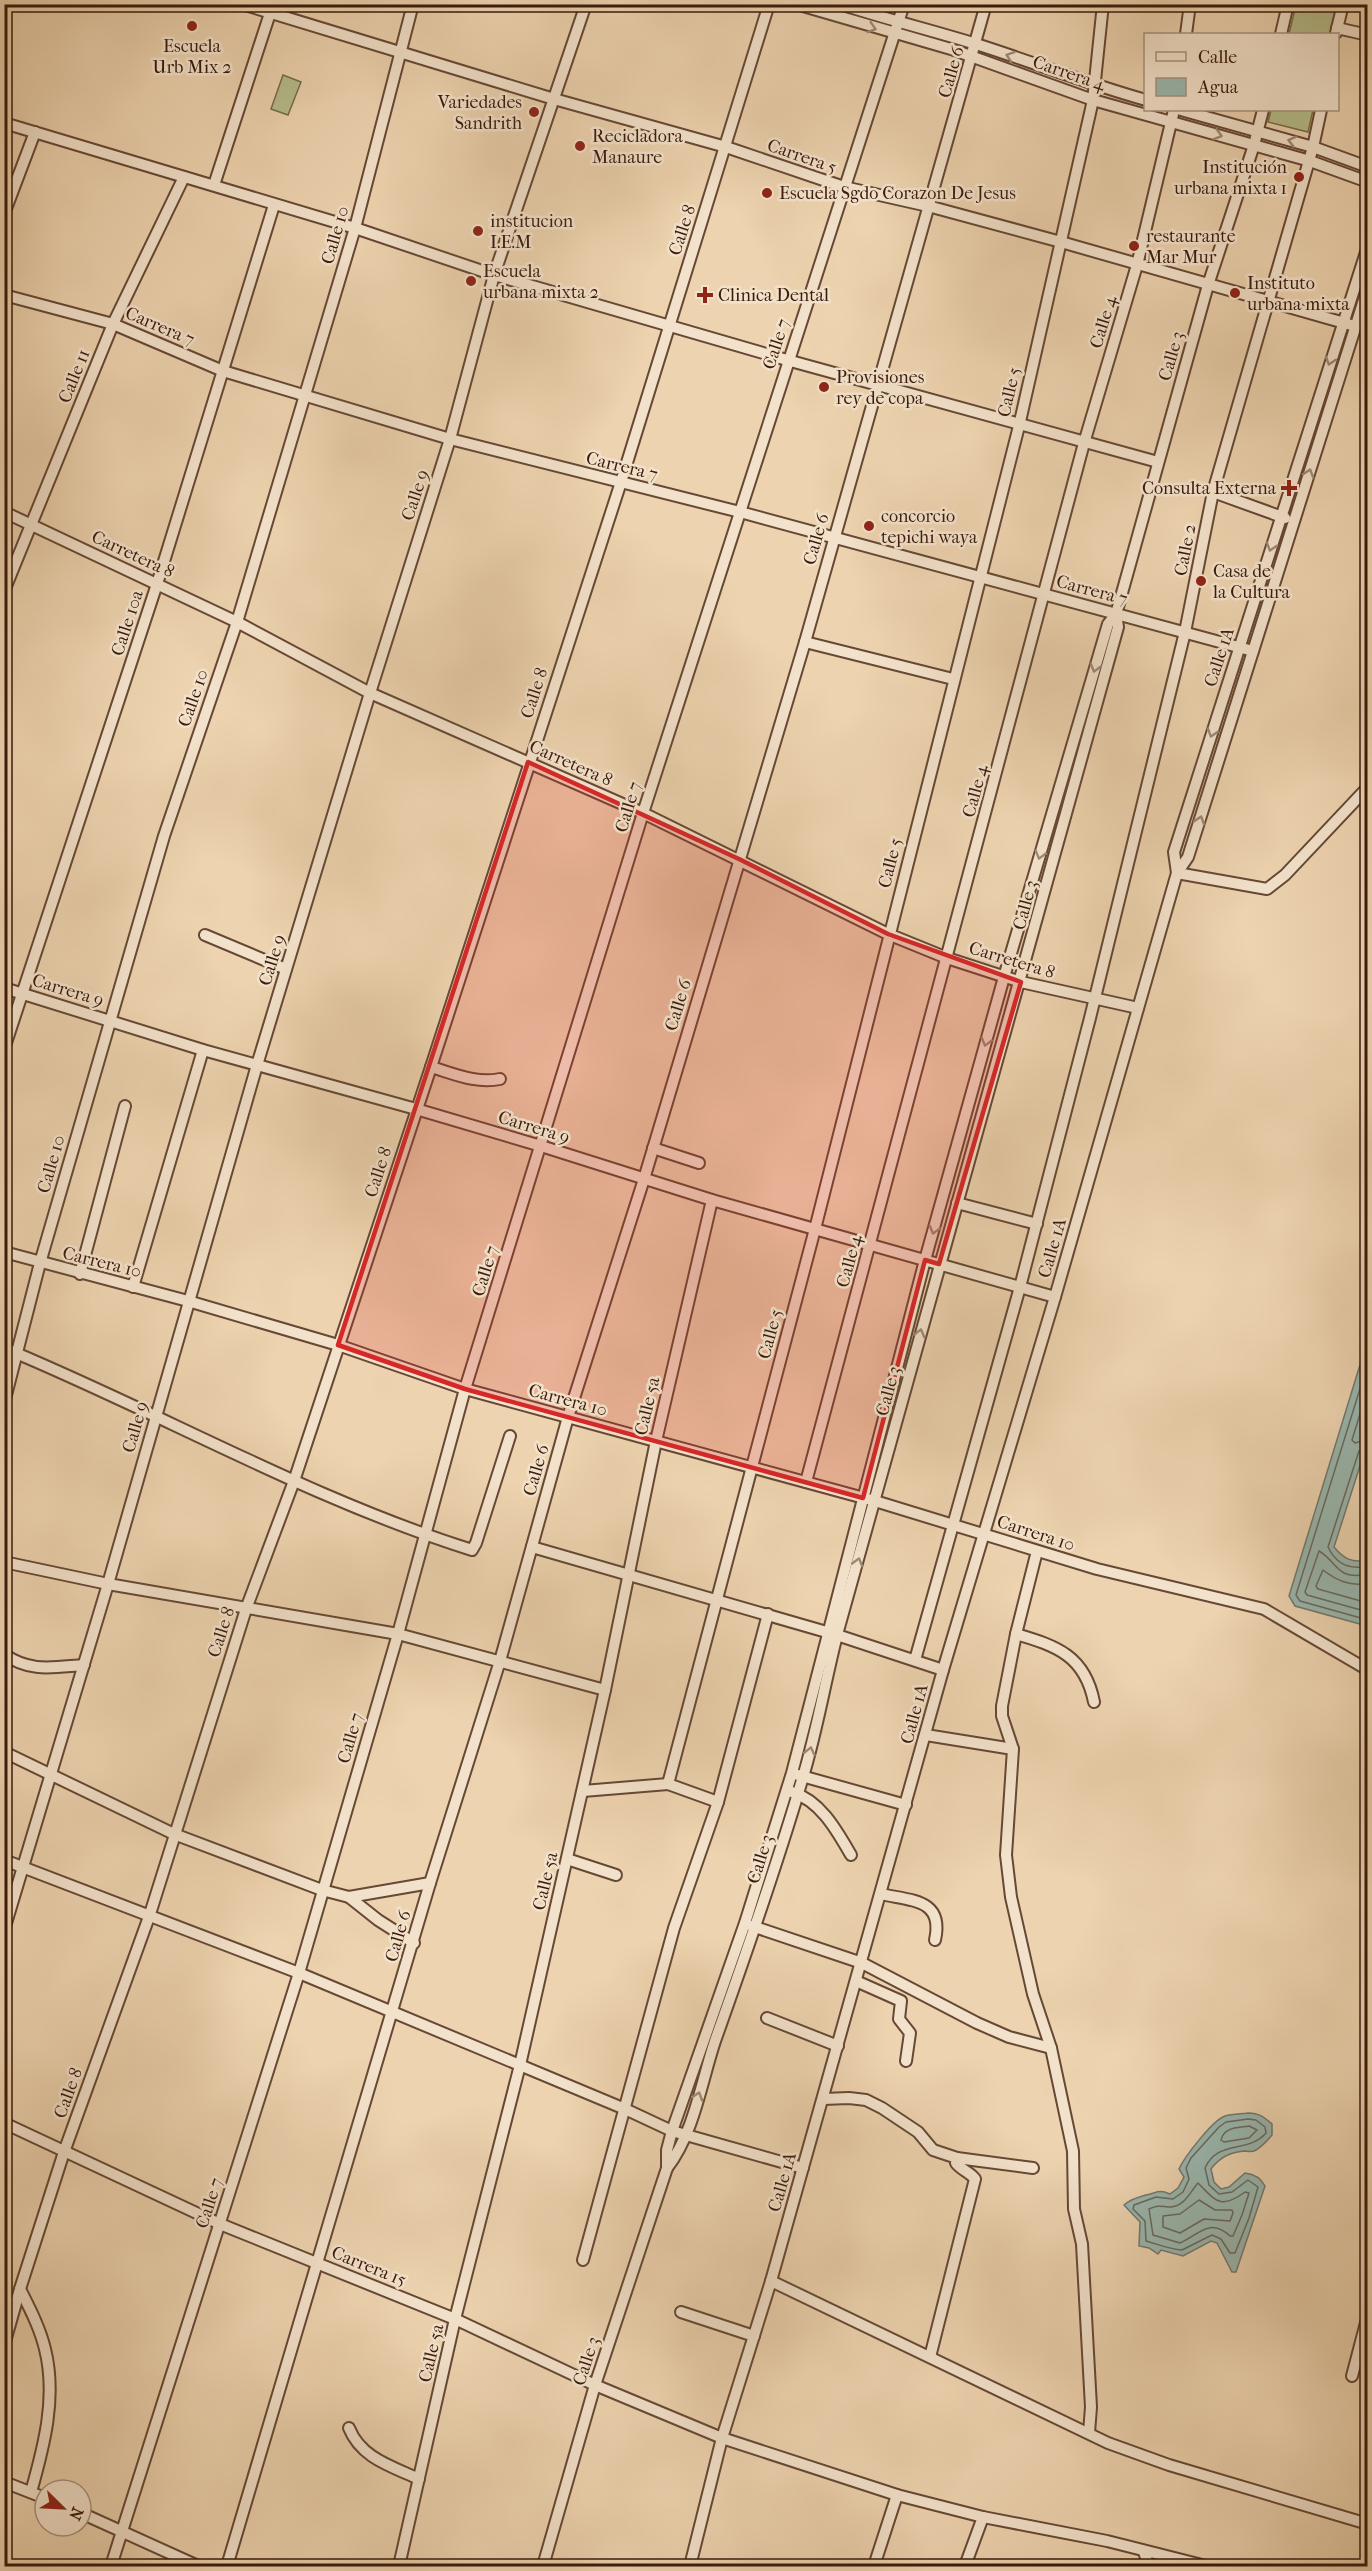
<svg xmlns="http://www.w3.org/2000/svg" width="1372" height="2571" viewBox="0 0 1372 2571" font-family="'IM FELL French Canon',serif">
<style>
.green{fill:#b6bd8c;stroke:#786c4c;stroke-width:1.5}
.water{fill:#99b7af;stroke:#73786e;stroke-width:1.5}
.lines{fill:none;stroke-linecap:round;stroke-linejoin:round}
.shore{stroke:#69685e;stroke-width:1.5}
.minor-casing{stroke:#664835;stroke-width:14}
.minor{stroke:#f3e2cb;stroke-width:10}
.oneway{stroke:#9f8875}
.marked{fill:#d62828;fill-opacity:0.2;stroke:#d62828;stroke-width:4.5;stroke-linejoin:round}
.poi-dot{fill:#8f2418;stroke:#f3e2cb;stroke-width:2}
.labels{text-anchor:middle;stroke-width:5;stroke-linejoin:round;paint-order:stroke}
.poi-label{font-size:18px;fill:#391a0c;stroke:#f3e2cb;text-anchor:start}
.street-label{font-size:18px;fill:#391a0c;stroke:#f3e2cb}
</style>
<rect width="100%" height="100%" fill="#edd3af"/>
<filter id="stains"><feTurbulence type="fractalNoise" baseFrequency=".00333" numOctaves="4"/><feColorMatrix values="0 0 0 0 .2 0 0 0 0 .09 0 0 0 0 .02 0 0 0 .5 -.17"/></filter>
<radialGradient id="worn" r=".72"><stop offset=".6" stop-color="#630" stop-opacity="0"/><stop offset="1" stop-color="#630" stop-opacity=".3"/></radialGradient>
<g class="green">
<polygon points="1296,5 1338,5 1331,34 1289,34"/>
<polygon points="283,75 301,82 288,115 271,109"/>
<polygon points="1271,110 1313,110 1308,132 1268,122"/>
</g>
<g class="water">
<path d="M1367 1342V1444L1334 1547C1344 1559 1352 1563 1367 1560V1626L1295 1606 1289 1596Z"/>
<path d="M1248 2113C1259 2113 1264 2117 1272 2124V2135C1267 2141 1261 2148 1254 2151 1251 2152 1247 2151 1244 2151 1231 2152 1219 2158 1211 2169L1214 2182 1221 2189 1229 2187 1245 2173C1253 2174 1261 2178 1265 2186L1236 2272H1232L1217 2243 1211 2241 1183 2256 1161 2250 1158 2254 1149 2248 1139 2246 1140 2222 1124 2205C1132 2198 1137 2198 1146 2195 1157 2193 1158 2189 1170 2194L1178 2188 1184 2177 1179 2169C1185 2156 1213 2120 1225 2116 1232 2114 1241 2114 1248 2113Z"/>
</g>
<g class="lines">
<g class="shore">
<polyline points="1368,1363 1296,1595 1300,1601 1368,1620"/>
<polyline points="1368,1388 1352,1440 1355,1443 1368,1439"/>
<path d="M1368 1446 1359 1451 1328 1547C1336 1564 1350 1570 1368 1566"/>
<path d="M1368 1574C1336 1581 1338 1562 1319 1551L1305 1592 1307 1595 1368 1612"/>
<path d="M1368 1583C1350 1587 1336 1580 1323 1570L1316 1586 1318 1589 1368 1603"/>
<path d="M1248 2119 1256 2120 1265 2127 1266 2133C1248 2154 1218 2139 1205 2168L1209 2185 1219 2194 1232 2192 1248 2180 1258 2187 1249 2218 1235 2253H1230L1221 2239 1212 2235 1182 2250C1169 2249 1157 2244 1146 2241L1145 2221 1133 2209 1134 2205 1156 2197 1173 2199 1183 2192 1189 2179 1186 2168 1191 2158 1219 2127 1226 2122Z"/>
<path d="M1249 2126 1257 2130 1249 2138 1224 2142 1221 2140C1224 2127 1237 2128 1249 2126Z"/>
<path d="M1198 2183C1216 2201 1220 2210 1245 2192L1249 2193 1242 2215 1233 2236H1230C1209 2217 1199 2235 1180 2243L1153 2235 1149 2209C1158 2205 1159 2206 1168 2207 1184 2208 1190 2192 1198 2183Z"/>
<polygon points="1199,2200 1215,2210 1232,2210 1233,2213 1230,2221 1204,2219 1180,2233 1163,2227 1163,2216 1180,2214"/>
</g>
<g class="minor-casing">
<g id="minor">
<polyline points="242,4 554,99 726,147 844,187 928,206 1061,242 1355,326"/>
<polyline points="796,4 951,49 1093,100 1310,161 1368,182"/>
<path d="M840 4C885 19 931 30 976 44 1033 62 1088 84 1146 100"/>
<polyline points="1337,28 1368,35"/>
<polyline points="1336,33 1343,4"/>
<polyline points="1186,34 1190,4"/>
<polyline points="1281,34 1288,4"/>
<polyline points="1181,110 1313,147 1368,167"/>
<polyline points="4,123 355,228 494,275 787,360 1158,462"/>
<polyline points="214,185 273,4"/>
<polyline points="4,214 35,132"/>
<polyline points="4,295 113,324 223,371 450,439 740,512 1253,651"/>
<polyline points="1213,492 1285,518"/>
<polyline points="4,512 237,622 370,693 643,813 888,934 947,958 1021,982 1138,1008"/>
<polyline points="4,591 113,324 184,177"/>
<polyline points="805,642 953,679"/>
<polyline points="1177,873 1174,852 1368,246"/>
<polyline points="1177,873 1267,889 1285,875 1368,787"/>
<polyline points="205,935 286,969"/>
<polyline points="4,988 203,1050 416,1109 541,1146 712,1200 1055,1297"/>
<polyline points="4,1049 157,584 274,205"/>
<path d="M431 1067C455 1074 476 1084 500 1079"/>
<polyline points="653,1148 699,1163"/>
<polyline points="957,1203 1037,1224"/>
<polyline points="4,1252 188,1301 338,1345 465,1389 875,1501 1097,1569 1264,1609 1368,1670"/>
<polyline points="80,1274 125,1106"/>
<polyline points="133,1287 203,1050"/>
<path d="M4 1348C161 1413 310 1499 472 1550L476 1543 510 1436"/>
<polyline points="4,1403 40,1263 164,836 237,622 355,228 413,4"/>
<polyline points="806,1482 1084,443 1137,265 1174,110"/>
<polyline points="532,1547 837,1635 943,1670"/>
<polyline points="1037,1551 1016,1634 1002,1706 1002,1716 1013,1749 1006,1855 1011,1897 1033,1994 1051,2048 1073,2151 1074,2209 1082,2244 1091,2407 1089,2433"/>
<polyline points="4,1562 108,1584 398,1634 605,1690"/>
<path d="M1016 1634C1057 1646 1085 1656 1094 1702"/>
<path d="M4 1654C30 1673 54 1667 84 1665"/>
<polyline points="915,1660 1020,1287 1090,1018 1185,632 1213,492 1313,147 1321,110"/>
<polyline points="926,1735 1013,1749"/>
<polyline points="4,1752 174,1834 322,1890 349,1897 430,1883"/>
<polyline points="798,1775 906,1805"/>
<polyline points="583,1791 668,1784"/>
<path d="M792 1792C821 1801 837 1831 851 1855"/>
<polyline points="718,1802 668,1784 815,1229 1019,426 1093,100 1103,4"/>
<polyline points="567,1859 616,1875"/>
<polyline points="4,1860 299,1973 625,2109 672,2131 803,2168"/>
<path d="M881 1894C912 1901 944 1899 935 1940"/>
<polyline points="349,1897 378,1920 414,1943"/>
<polyline points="752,1926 862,1963 977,2023 1009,2037 1051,2048"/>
<polyline points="4,1930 108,1584 257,1065 370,693 450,439 494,275 586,4"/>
<polyline points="856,1981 901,2001 899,2019 910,2033 906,2061"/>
<polyline points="767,2018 838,2046"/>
<path d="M823 2099 849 2098 866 2100 882 2108 918 2132 933 2150 957 2158 956 2163C961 2170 970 2172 975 2179L930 2357"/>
<polyline points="4,2123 220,2224 455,2319 595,2385 722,2438 897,2495 983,2517 1107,2541 1206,2566"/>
<polyline points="957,2158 1033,2168"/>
<path d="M667 2168C694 2133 701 2083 715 2041 746 1954 776 1868 802 1780 817 1732 825 1681 838 1631 929 1296 1026 962 1118 627L1116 614 1122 593 1208 285 1254 145 1263 110"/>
<polyline points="583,2260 674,1928 718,1802 768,1614"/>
<polyline points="771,2281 1108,2443 1169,2465 1368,2524"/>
<path d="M20 2289C30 2309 40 2328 45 2349 57 2397 44 2446 31 2492"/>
<polyline points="681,2312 754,2336"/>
<polyline points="4,2345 20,2289 64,2152 150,1914 246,1609 294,1481 431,1067 621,482 769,4"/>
<polyline points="1352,2376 1368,2315"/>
<path d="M349 2428C361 2458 391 2466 419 2479"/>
<polyline points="4,2482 45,2498"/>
<polyline points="81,2513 198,2566"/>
<polyline points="1144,2552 1149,2566"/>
<polyline points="111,2566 299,1973 398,1634 465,1389 643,813 904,4"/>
<polyline points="227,2566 430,1883 500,1661 568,1417 644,1179 805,642 986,4"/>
<polyline points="399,2566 455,2319 520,2065 605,1690 656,1441 712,1200"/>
<polyline points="543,2566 595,2385 667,2168 667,2150 672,2131 745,1923 792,1773 925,1260 1004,977 1108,624 1116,614"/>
<polyline points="690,2566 722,2438 771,2281 943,1670 1055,1297 1177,873 1188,857 1368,287"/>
<polyline points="874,2566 897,2495"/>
<polyline points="965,2566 983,2517"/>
</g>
</g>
<use href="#minor" class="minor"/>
</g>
<defs><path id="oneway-chevron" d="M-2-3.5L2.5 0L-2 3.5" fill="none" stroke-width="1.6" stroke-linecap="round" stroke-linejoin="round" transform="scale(1.5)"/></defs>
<g class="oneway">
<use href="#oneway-chevron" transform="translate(872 28) rotate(17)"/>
<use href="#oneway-chevron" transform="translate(1010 56) rotate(-161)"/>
<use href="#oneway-chevron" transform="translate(1218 135) rotate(16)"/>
<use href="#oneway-chevron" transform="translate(1292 141) rotate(-165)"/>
<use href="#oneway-chevron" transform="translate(1330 361) rotate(108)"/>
<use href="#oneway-chevron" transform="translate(1309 473) rotate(-73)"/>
<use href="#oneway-chevron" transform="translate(1271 547) rotate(108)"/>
<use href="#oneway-chevron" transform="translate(1095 668) rotate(106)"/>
<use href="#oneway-chevron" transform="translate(1212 733) rotate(108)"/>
<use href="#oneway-chevron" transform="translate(1200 820) rotate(-72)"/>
<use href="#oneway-chevron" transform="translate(1040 855) rotate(106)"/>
<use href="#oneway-chevron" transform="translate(986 1042) rotate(106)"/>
<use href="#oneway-chevron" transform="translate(934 1230) rotate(106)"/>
<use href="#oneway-chevron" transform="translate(920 1333) rotate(-75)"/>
<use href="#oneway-chevron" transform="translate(858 1562) rotate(-74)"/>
<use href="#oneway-chevron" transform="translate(810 1751) rotate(-77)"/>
<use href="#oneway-chevron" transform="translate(698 2096) rotate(-72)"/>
</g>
<path class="marked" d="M528 762 739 859 888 934 1021 982 939 1264 925 1260 863 1498 465 1389 338 1345Z"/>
<g class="poi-dot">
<circle cx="192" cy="26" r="6"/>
<circle cx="534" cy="112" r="6"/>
<circle cx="580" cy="146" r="6"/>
<circle cx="1299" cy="177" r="6"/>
<circle cx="767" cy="193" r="6"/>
<circle cx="478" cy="231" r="6"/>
<circle cx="1134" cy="246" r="6"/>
<circle cx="471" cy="281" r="6"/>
<circle cx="1235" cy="293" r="6"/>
<path d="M702 286h6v6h6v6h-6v6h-6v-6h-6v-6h6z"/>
<circle cx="824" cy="387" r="6"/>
<path d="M1286 479h6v6h6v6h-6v6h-6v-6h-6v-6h6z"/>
<circle cx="869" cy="526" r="6"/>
<circle cx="1201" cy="581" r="6"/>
</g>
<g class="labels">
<g class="poi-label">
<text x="192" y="52" text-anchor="middle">Escuela<tspan x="192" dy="21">Urb Mix 2</tspan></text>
<text x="522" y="108" text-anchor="end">Variedades<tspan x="522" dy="21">Sandrith</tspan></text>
<text x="592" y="142">Recicladora<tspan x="592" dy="21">Manaure</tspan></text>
<text x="1287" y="173" text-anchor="end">Institución<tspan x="1287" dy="21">urbana mixta 1</tspan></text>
<text x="779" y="199">Escuela Sgdo Corazon De Jesus</text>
<text x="490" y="227">institucion<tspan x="490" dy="21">I.E.M</tspan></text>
<text x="1146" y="242">restaurante<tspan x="1146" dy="21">Mar Mur</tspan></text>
<text x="483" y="277">Escuela<tspan x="483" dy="21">urbana mixta 2</tspan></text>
<text x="1247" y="289">Instituto<tspan x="1247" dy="21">urbana mixta</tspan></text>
<text x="718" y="301">Clinica Dental</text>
<text x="836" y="383">Provisiones<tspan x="836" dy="21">rey de copa</tspan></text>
<text x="1276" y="494" text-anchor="end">Consulta Externa</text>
<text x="881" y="522">concorcio<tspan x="881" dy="21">tepichi waya</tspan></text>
<text x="1213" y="577">Casa de<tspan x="1213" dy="21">la Cultura</tspan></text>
</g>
<g class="street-label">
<text transform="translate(951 72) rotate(-74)" y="6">Calle 6</text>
<text transform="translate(1069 73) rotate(19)" y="6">Carrera 4</text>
<text transform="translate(802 156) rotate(19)" y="6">Carrera 5</text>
<text transform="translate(682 230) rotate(-72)" y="6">Calle 8</text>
<text transform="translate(335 235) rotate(-74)" y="6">Calle 10</text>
<text transform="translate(1103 322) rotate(-73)" y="6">Calle 4</text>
<text transform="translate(160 326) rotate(23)" y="6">Carrera 7</text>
<text transform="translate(776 344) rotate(-72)" y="6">Calle 7</text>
<text transform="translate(1171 356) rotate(-74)" y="6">Calle 3</text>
<text transform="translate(74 376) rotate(-68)" y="6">Calle 11</text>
<text transform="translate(1009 392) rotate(-77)" y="6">Calle 5</text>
<text transform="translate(622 466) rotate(14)" y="6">Carrera 7</text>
<text transform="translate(415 495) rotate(-72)" y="6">Calle 9</text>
<text transform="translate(816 539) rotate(-74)" y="6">Calle 6</text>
<text transform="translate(1185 550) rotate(-79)" y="6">Calle 2</text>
<text transform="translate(133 554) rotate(25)" y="6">Carretera 8</text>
<text transform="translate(1092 590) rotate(15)" y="6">Carrera 7</text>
<text transform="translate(127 623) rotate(-72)" y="6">Calle 10a</text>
<text transform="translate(1219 657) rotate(-72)" y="6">Calle 1A</text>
<text transform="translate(534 693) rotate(-72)" y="6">Calle 8</text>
<text transform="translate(193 698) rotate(-71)" y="6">Calle 10</text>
<text transform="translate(571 763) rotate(24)" y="6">Carretera 8</text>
<text transform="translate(975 791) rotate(-75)" y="6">Calle 4</text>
<text transform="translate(628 807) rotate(-73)" y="6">Calle 7</text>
<text transform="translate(890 863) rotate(-76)" y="6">Calle 5</text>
<text transform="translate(1025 905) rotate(-75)" y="6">Calle 3</text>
<text transform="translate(272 960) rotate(-73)" y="6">Calle 9</text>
<text transform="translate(1012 960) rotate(17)" y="6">Carretera 8</text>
<text transform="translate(68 990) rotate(17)" y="6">Carrera 9</text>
<text transform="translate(678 1005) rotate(-73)" y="6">Calle 6</text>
<text transform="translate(534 1127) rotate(17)" y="6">Carrera 9</text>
<text transform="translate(51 1164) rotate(-74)" y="6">Calle 10</text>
<text transform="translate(378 1172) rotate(-72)" y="6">Calle 8</text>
<text transform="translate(1052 1248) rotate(-74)" y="6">Calle 1A</text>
<text transform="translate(849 1261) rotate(-75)" y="6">Calle 4</text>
<text transform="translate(102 1262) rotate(14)" y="6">Carrera 10</text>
<text transform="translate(485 1271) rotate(-73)" y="6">Calle 7</text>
<text transform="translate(770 1334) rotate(-75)" y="6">Calle 5</text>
<text transform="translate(888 1391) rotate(-75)" y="6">Calle 3</text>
<text transform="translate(568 1400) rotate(15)" y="6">Carrera 10</text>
<text transform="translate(647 1406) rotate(-77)" y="6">Calle 5a</text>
<text transform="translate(135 1427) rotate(-74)" y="6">Calle 9</text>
<text transform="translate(536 1470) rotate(-74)" y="6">Calle 6</text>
<text transform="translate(1036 1533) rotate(18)" y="6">Carrera 10</text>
<text transform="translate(221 1632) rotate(-72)" y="6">Calle 8</text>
<text transform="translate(914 1714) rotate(-75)" y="6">Calle 1A</text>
<text transform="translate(350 1738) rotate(-74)" y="6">Calle 7</text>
<text transform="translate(760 1859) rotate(-73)" y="6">Calle 3</text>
<text transform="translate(545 1881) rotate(-77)" y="6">Calle 5a</text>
<text transform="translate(398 1936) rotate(-74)" y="6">Calle 6</text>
<text transform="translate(68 2093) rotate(-70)" y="6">Calle 8</text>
<text transform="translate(782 2182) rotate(-74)" y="6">Calle 1A</text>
<text transform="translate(209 2203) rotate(-72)" y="6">Calle 7</text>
<text transform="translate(369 2266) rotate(22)" y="6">Carrera 15</text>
<text transform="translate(431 2353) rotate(-77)" y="6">Calle 5a</text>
<text transform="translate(586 2361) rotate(-72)" y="6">Calle 3</text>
</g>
</g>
<rect width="1372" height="2571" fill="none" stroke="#edd3af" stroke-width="24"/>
<rect x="6" y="6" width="1360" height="2559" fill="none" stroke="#391a0c" stroke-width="3"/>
<rect x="12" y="12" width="1348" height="2547" fill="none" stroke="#391a0c" stroke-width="1.5"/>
<rect x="1144" y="33" width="195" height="78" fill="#f3e2cb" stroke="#a9927f" stroke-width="1.5"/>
<rect x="1156" y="52" width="30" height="9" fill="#f3e2cb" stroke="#a9927f" stroke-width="1.5"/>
<text x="1198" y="63" font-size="18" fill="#391a0c">Calle</text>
<rect x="1156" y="78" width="30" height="18" fill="#99b7af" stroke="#a9927f" stroke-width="1.5"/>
<text x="1198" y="93" font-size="18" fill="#391a0c">Agua</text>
<g transform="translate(63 2508) rotate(114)"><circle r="28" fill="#f3e2cb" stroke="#a9927f" stroke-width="1.5"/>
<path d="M0-4.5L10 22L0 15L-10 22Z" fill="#8f2418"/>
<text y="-9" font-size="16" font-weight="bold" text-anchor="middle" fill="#391a0c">N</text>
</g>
<rect width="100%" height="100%" filter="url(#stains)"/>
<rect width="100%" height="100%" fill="url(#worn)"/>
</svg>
